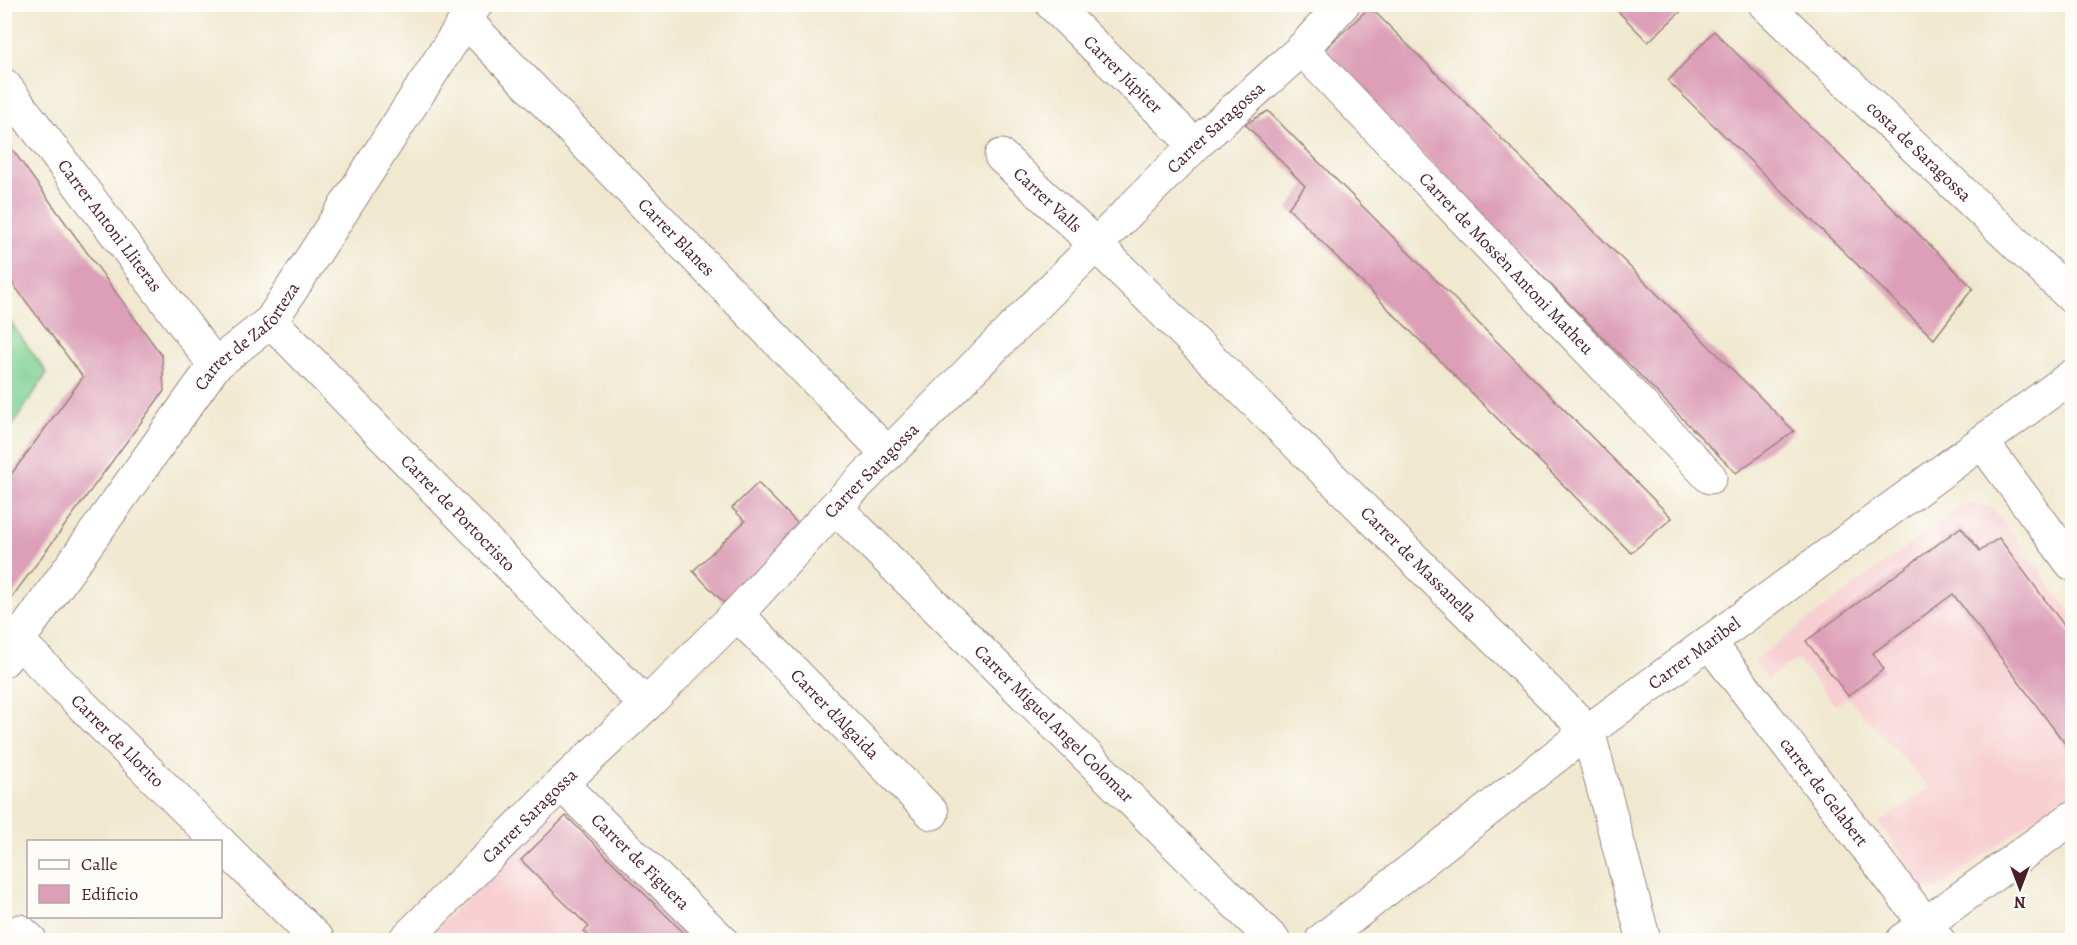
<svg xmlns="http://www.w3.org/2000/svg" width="2077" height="945" viewBox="0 0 2077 945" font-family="Alegreya,serif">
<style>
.built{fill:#f7cfd2}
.green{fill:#7bcf91;stroke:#62775e;stroke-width:1.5}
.building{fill:#dc9fb7}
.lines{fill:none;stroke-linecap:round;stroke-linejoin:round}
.minor-casing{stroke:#9d847e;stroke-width:35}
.minor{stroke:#fff;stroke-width:33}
.labels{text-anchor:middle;stroke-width:4.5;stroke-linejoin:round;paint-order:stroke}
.street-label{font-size:18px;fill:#4a1f2b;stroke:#fdfcf7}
</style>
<rect width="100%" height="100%" fill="#fdfcf7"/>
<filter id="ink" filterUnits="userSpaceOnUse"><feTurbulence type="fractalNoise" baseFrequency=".0167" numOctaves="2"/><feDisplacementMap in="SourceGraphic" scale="12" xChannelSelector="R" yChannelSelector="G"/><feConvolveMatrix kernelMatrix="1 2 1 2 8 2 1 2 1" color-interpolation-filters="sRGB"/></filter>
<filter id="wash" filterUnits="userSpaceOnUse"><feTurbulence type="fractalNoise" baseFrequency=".008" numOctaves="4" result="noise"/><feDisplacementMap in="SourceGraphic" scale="24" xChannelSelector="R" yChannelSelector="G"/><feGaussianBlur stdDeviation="1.35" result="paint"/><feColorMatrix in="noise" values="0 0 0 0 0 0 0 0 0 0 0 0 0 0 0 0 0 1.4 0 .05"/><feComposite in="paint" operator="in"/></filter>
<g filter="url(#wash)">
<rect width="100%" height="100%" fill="#f0e9d0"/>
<g class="built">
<polygon points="1965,503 1993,508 2072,614 2072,791 1937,889 1924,888 1879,823 1929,788 1848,697 1835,705 1797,659 1767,679 1755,660"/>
<polygon points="554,811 570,811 696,940 430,940 431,934"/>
</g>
<polygon class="green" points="4,313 47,373 5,437 4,437"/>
<g id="blocks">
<g class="building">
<polygon points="1611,4 1689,4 1648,42"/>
<polygon points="1370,7 1794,431 1736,473 1322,52"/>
<polygon points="1714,31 1973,288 1934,339 1668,81"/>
<polygon points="1268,111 1672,518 1631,553 1288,208 1305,186 1245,124"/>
<polygon points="4,138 162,356 164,391 4,608 4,484 83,377 4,272"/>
<polygon points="758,483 802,528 724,603 693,571 745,521 732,508"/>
<polygon points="1961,527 1980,551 1999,538 2072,636 2072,753 1953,594 1873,653 1884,669 1848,696 1806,641"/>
<polygon points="566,816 691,940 593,940 584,931 589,927 521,860"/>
</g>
</g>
</g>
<g filter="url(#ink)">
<use href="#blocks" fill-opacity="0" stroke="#9d847e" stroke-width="1.5"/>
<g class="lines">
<g class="minor-casing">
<g id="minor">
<path id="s1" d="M1052 4 1195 145"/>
<path id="s2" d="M1765 4 2072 297"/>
<path id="s3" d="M465 20 888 454"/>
<path id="s4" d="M1302 49 1710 477"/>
<path id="s5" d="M4 85 215 365"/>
<path id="s6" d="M1001 156 1096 245 1588 731 1644 940"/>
<path id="s7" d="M271 321 646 705"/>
<polyline points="1982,442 2072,564"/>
<path id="s8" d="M835 507 1273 940"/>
<path id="s9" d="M737 614 932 813"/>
<path id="s10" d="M18 641 219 842"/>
<path id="s11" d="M1709 642 1938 940"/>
<path id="s12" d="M4 660 215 365 271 321 476 4"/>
<path id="s13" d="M561 784 721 940"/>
<polyline points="220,843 318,940"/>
<polyline points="20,931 30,940"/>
<path id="s14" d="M405 940 561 784 646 705 737 614 835 507 1195 145 1302 49 1343 4"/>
<path id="s15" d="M1322 940 1588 731 2072 376"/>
<polyline points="1903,940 2072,818"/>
</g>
</g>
<use href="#minor" class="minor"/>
</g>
</g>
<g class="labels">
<g class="street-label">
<text dy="6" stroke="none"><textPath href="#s1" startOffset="100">Carrer Júpiter</textPath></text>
<text dy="6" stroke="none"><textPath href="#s14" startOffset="1148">Carrer Saragossa</textPath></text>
<text dy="6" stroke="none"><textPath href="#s2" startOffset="213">costa de Saragossa</textPath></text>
<text dy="6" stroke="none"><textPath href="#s6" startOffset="64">Carrer Valls</textPath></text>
<text dy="6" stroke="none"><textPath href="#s5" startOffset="176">Carrer Antoni Lliteras</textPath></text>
<text dy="6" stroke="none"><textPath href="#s3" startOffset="303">Carrer Blanes</textPath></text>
<text dy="6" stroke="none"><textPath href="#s4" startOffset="296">Carrer de Mossèn Antoni Matheu</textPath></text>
<text dy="6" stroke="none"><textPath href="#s12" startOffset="406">Carrer de Zaforteza</textPath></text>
<text dy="6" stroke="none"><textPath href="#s14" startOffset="662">Carrer Saragossa</textPath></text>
<text dy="6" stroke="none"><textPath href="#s7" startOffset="268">Carrer de Portocristo</textPath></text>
<text dy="6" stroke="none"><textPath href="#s6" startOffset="584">Carrer de Massanella</textPath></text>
<text dy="6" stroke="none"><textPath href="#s15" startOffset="470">Carrer Maribel</textPath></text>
<text dy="6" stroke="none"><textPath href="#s9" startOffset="140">Carrer d'Algaida</textPath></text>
<text dy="6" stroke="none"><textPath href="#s8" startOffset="308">Carrer Miguel Angel Colomar</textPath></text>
<text dy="6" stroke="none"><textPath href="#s10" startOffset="141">Carrer de Llorito</textPath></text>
<text dy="6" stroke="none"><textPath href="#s11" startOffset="189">carrer de Gelabert</textPath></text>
<text dy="6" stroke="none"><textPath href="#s14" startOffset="176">Carrer Saragossa</textPath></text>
<text dy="6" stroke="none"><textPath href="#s13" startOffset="111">Carrer de Figuera</textPath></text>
</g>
</g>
<rect width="2077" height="945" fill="none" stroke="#fdfcf7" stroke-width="24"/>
<rect x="27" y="840" width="195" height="78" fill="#fdfcf7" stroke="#b5a4a5" stroke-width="1.5"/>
<rect x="39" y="860" width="30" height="9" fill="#ffffff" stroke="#b5a4a5" stroke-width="1.5"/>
<text x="81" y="870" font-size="18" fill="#4a1f2b">Calle</text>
<rect x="39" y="885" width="30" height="18" fill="#dc9fb7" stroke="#b5a4a5" stroke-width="1.5"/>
<text x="81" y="900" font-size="18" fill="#4a1f2b">Edificio</text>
<g transform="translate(2020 888) rotate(180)" stroke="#fdfcf7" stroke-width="4.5" paint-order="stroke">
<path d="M0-4.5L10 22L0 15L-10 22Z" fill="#4a1f2b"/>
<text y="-9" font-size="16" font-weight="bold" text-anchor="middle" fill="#4a1f2b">N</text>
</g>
</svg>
